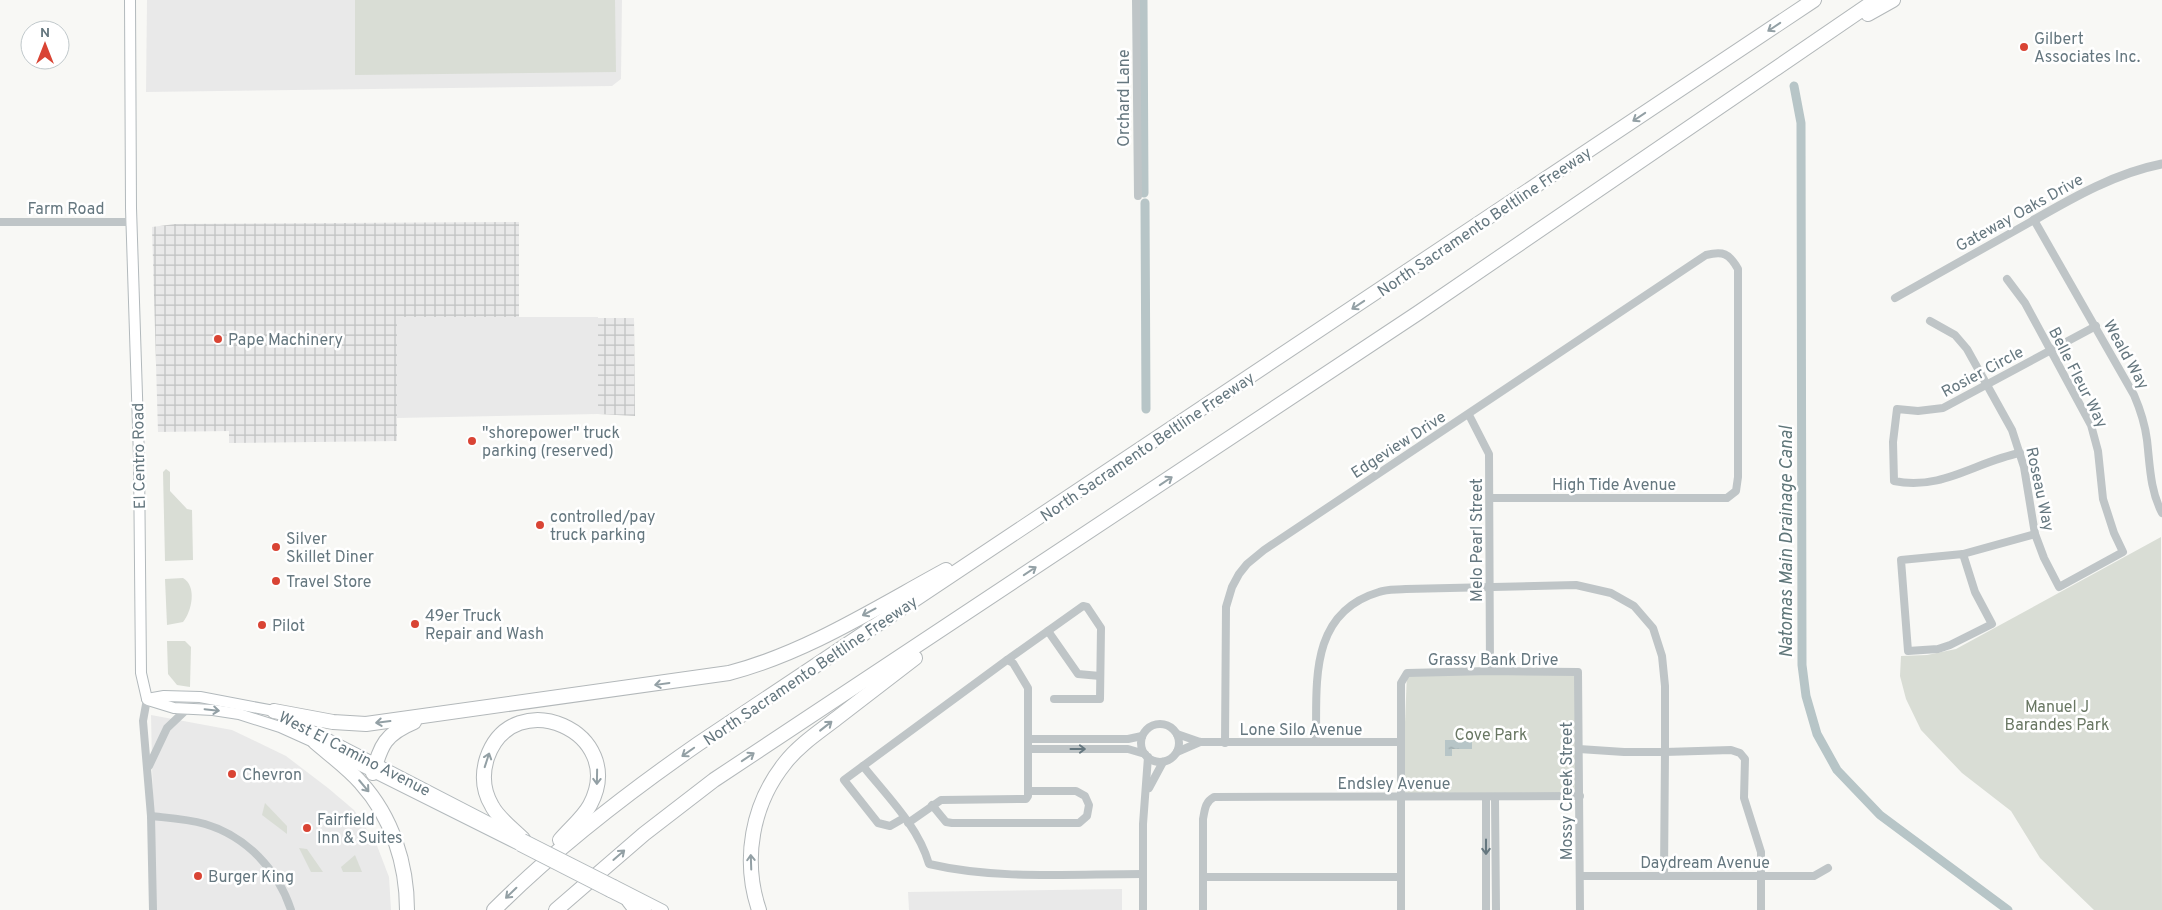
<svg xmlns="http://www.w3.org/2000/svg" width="2162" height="910" viewBox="0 0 2162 910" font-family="Overpass,sans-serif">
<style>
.built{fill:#e9e9e9}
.industrial{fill:url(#industrial-grid)}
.green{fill:#d9ddd5}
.water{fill:url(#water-ripples)}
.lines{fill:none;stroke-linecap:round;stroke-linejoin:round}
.canal{stroke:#b7c5c7;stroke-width:9}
.secondary-casing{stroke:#b2b9bc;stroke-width:12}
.motorway-casing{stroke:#b3b8ba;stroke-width:16}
.minor{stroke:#bfc5c7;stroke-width:8}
.tertiary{stroke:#bfc5c7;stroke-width:9}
.secondary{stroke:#fff;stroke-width:10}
.motorway{stroke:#fff;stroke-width:14}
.secondary-bridge-casing{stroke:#b2b9bc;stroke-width:12;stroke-linecap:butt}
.secondary-bridge{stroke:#fff;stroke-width:10}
.oneway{stroke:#93a0a5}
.oneway2{stroke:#65777f}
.poi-dot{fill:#d94434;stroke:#fff;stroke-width:2}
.labels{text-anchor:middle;stroke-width:5;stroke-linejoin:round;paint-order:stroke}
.poi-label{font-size:16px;fill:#65777f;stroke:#fff;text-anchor:start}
.street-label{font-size:16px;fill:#65777f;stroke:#fff}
.park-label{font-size:16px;fill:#697763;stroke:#fff}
.water-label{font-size:18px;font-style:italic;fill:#5f7679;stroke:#fff}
</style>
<defs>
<pattern id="industrial-grid" width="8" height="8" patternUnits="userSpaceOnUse" patternTransform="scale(1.25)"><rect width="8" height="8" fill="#e9e9e9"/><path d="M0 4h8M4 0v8" fill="none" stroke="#c0c2c2"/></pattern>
<pattern id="water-ripples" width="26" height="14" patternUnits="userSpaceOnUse" patternTransform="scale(1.25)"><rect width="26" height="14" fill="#b7c5c7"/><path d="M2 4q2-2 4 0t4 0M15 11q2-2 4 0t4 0" fill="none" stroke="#98a5a7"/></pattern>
</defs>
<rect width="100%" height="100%" fill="#f8f8f5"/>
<g class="built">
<polygon points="147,0 622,0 621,79 612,86 146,92"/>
<polygon points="397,317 598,317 598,414 397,418"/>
<polygon points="151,715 232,730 286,756 328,788 354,810 376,843 389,877 391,910 155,910"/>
<polygon points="1122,889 1122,910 909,910 908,892"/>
</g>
<g class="industrial">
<polygon points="519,222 519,317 397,317 397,441 229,443 229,431 158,432 152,227 175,224"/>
<polygon points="598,318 634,318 635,416 598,414"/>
</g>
<g class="green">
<polygon points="355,0 615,0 616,72 355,75"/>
<polygon points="166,469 170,472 170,491 187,509 192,510 193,560 165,561 163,472"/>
<polygon points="2161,537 2162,910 2094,910 2040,858 2011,811 1962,773 1921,730 1906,699 1900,676 1901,656 1927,655 1956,649"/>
<path d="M183 578C197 586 192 611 183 622L167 625 165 579Z"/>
<polygon points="167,641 185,641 191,647 190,687 177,685 168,674"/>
<polygon points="1578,672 1580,796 1402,797 1407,673"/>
<polygon points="265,803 287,826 287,834 262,815"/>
<polygon points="299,848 307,849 323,872 311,872"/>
<polygon points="355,855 362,872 343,872 341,867"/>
</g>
<polygon class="water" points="1445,740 1472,740 1472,749 1452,749 1452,756 1445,756"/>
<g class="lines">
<g class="canal">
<polyline points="1143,0 1144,193"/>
<polyline points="1794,86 1801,123 1802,665 1806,696 1817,734 1837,770 1880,815 2008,910"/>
<polyline points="1145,203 1146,409"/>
</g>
<g class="secondary-casing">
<g id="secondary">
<polyline points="130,0 131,208 139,458 141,673 147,699"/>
<polyline points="147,699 164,696 200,697 274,711 512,834"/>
<polyline points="148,700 174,708 213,710 239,714 280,727 320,745"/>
<polyline points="335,753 519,845"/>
<polyline points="614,885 663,910"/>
<polyline points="610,892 646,910"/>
</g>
</g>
<g class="motorway-casing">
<g id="motorway">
<polyline points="1868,14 1893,0"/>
<path d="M274 711 333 722 366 724 729 673C806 653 876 608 946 570"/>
<path d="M315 742C330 755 348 768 361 783 392 817 407 864 407 910"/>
<path d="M373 773C381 745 385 734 414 722"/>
<path d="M523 839C513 829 498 818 492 806 483 791 482 774 487 758 513 682 629 732 590 805 583 818 569 829 560 840"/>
<polyline points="629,901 636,910"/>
<path d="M494 910C556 848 626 794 698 744L1814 0"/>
<polyline points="556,910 644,834 714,780 1418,313 1876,0"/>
<path d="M759 910C742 860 752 804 785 763 799 745 819 732 837 718 863 698 889 678 915 658"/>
</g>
</g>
<g class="minor">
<polyline points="1136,0 1138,196"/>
<polyline points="0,222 132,222"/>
<path d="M1895 298 2034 220 2134 395C2140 409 2145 424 2147 440 2150 466 2150 490 2162 513"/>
<polyline points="1930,321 1955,335 1967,349 2012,430 2024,467 2035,534 2044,558 2059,587 2123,552 2114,533 2103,499 2098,451 2091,425 2025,303 2007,279"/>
<polyline points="1469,415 1489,454 1490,671"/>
<path d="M2020 453C1977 461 1942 491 1894 481L1893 442 1897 409 1918 411 1943 408 2096 326"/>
<polygon points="1963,554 1975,592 1992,624 1950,645 1938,649 1908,651 1901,560"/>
<polyline points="1963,554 2035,534"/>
<polyline points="1048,631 1078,674 1100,676"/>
<polyline points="1007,660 1083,606 1087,607 1101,628 1100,699 1054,699"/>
<polyline points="147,699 143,721 151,816 153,910"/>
<circle cx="1160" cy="743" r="19"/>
<polyline points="1177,734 1200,742 1401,742"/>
<polyline points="1029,739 1128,739 1142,736"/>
<path d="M1316 742C1317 684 1308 613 1379 592 1387 589 1397 590 1406 589L1576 585 1611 593 1634 606 1653 628 1662 656 1665 686V752L1731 750 1740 753 1745 759 1744 798 1761 852V910"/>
<path d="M1225 743 1226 607 1232 587 1239 574 1247 564 1264 550 1706 255C1723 251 1729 253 1738 269V477L1736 491 1727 498H1490"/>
<polyline points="1029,749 1128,749 1145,754"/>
<polyline points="1579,749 1624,752 1665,752 1664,875"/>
<polyline points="1177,752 1200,742"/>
<polyline points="149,766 167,728 187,709"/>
<polyline points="863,766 844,780 878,823 890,826 904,818"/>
<polyline points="1149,788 1163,762"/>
<polyline points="1486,798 1486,910"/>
<polyline points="1495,798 1496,910"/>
<polyline points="932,805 946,822 952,823 1079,823 1087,816 1089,805 1085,796 1076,791 1029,791"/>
<path d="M151 816C169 818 187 819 205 824 246 836 278 870 291 910"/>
<path d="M908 823 941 800 1026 799 1028 796V688L1013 663 1007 660 863 766C887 796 918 826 929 864 997 880 1072 874 1142 874"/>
<polyline points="1580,876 1814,876 1828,868"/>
<polyline points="1203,877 1401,877"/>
<polyline points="1143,910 1143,824 1148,757"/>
<path d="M1203 910V819C1205 809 1205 802 1214 797L1580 796"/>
<polyline points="1401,910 1401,683 1407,673 1490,671 1578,672 1580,910"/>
</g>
<path class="tertiary" d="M2034 220C2074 197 2116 173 2162 164"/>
<use href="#secondary" class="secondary"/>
<use href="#motorway" class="motorway"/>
<g class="secondary-bridge-casing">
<g id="secondary-bridge">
<polyline points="523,839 614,885"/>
<polyline points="520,846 610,892"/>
</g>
</g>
<use href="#secondary-bridge" class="secondary-bridge"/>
</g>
<defs><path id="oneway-shaft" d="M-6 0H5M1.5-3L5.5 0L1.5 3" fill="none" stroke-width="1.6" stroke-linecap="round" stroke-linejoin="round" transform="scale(1.25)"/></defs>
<g class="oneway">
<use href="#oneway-shaft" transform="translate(1774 27) rotate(146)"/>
<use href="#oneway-shaft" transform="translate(1639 117) rotate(146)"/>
<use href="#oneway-shaft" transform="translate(1358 305) rotate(146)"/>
<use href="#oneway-shaft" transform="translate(1166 481) rotate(-34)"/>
<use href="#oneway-shaft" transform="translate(1030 571) rotate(-34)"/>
<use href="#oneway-shaft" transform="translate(869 612) rotate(152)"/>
<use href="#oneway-shaft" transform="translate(662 684) rotate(172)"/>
<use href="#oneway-shaft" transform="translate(212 710) rotate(6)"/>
<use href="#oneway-shaft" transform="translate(383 722) rotate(173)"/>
<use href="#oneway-shaft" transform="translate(826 726) rotate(-38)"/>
<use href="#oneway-shaft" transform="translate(688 752) rotate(145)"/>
<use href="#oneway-shaft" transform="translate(748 757) rotate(-34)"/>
<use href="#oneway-shaft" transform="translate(487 760) rotate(-72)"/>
<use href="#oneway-shaft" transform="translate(597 777) rotate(91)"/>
<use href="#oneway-shaft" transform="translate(364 786) rotate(50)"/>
<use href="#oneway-shaft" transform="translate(619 855) rotate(-41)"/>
<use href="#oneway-shaft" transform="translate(751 862) rotate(-92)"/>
<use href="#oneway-shaft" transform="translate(511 893) rotate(136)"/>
</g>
<g class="oneway2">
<use href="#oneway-shaft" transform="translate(1078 749)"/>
<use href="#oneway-shaft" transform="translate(1486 847) rotate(90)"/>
</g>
<g class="poi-dot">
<circle cx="2024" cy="47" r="5"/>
<circle cx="218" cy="339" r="5"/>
<circle cx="472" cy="441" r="5"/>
<circle cx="540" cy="525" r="5"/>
<circle cx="276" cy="547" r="5"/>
<circle cx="276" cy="581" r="5"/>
<circle cx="415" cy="624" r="5"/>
<circle cx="262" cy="625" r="5"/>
<circle cx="232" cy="774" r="5"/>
<circle cx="307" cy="828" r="5"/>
<circle cx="198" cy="876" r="5"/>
</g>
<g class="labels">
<g class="poi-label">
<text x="2034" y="44">Gilbert<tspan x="2034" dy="18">Associates Inc.</tspan></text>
<text x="228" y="345">Pape Machinery</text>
<text x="482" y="438">"shorepower" truck<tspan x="482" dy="18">parking (reserved)</tspan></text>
<text x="550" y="522">controlled/pay<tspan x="550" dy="18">truck parking</tspan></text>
<text x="286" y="544">Silver<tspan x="286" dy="18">Skillet Diner</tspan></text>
<text x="286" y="587">Travel Store</text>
<text x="425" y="621">49er Truck<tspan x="425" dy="18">Repair and Wash</tspan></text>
<text x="272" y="631">Pilot</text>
<text x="242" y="780">Chevron</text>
<text x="317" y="825">Fairfield<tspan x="317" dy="18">Inn &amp; Suites</tspan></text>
<text x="208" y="882">Burger King</text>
</g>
<g class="street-label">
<text transform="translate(1123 98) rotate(-90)" y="6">Orchard Lane</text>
<text x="66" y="214">Farm Road</text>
<text transform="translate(2019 212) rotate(-29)" y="6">Gateway Oaks Drive</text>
<text transform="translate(1484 221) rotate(-34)" y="6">North Sacramento Beltline Freeway</text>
<text transform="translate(2127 354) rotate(61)" y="6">Weald Way</text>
<text transform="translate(1982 371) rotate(-28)" y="6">Rosier Circle</text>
<text transform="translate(2079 377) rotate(63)" y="6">Belle Fleur Way</text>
<text transform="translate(1398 444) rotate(-33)" y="6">Edgeview Drive</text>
<text transform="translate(1147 446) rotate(-34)" y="6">North Sacramento Beltline Freeway</text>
<text transform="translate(138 456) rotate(-91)" y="6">El Centro Road</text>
<text x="1614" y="490">High Tide Avenue</text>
<text transform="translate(2041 489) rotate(78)" y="6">Roseau Way</text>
<text transform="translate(1476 540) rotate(-90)" y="6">Melo Pearl Street</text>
<text x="1493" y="665">Grassy Bank Drive</text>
<text transform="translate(810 670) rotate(-34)" y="6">North Sacramento Beltline Freeway</text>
<text x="1301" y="735">Lone Silo Avenue</text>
<text transform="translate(355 753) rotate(27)" y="6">West El Camino Avenue</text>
<text x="1394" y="789">Endsley Avenue</text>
<text transform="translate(1566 791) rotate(-90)" y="6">Mossy Creek Street</text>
<text x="1705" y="868">Daydream Avenue</text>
</g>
<g class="park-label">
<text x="2057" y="712">Manuel J<tspan x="2057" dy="18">Barandes Park</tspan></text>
<text x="1491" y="740">Cove Park</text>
</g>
<g class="water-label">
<text transform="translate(1786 542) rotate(-90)" y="6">Natomas Main Drainage Canal</text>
</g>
</g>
<g transform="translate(45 45)"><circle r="24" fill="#ffffff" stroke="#c1c9cc"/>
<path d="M0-4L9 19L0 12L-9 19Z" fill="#d94434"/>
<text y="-8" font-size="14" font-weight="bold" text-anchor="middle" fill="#65777f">N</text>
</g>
</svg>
